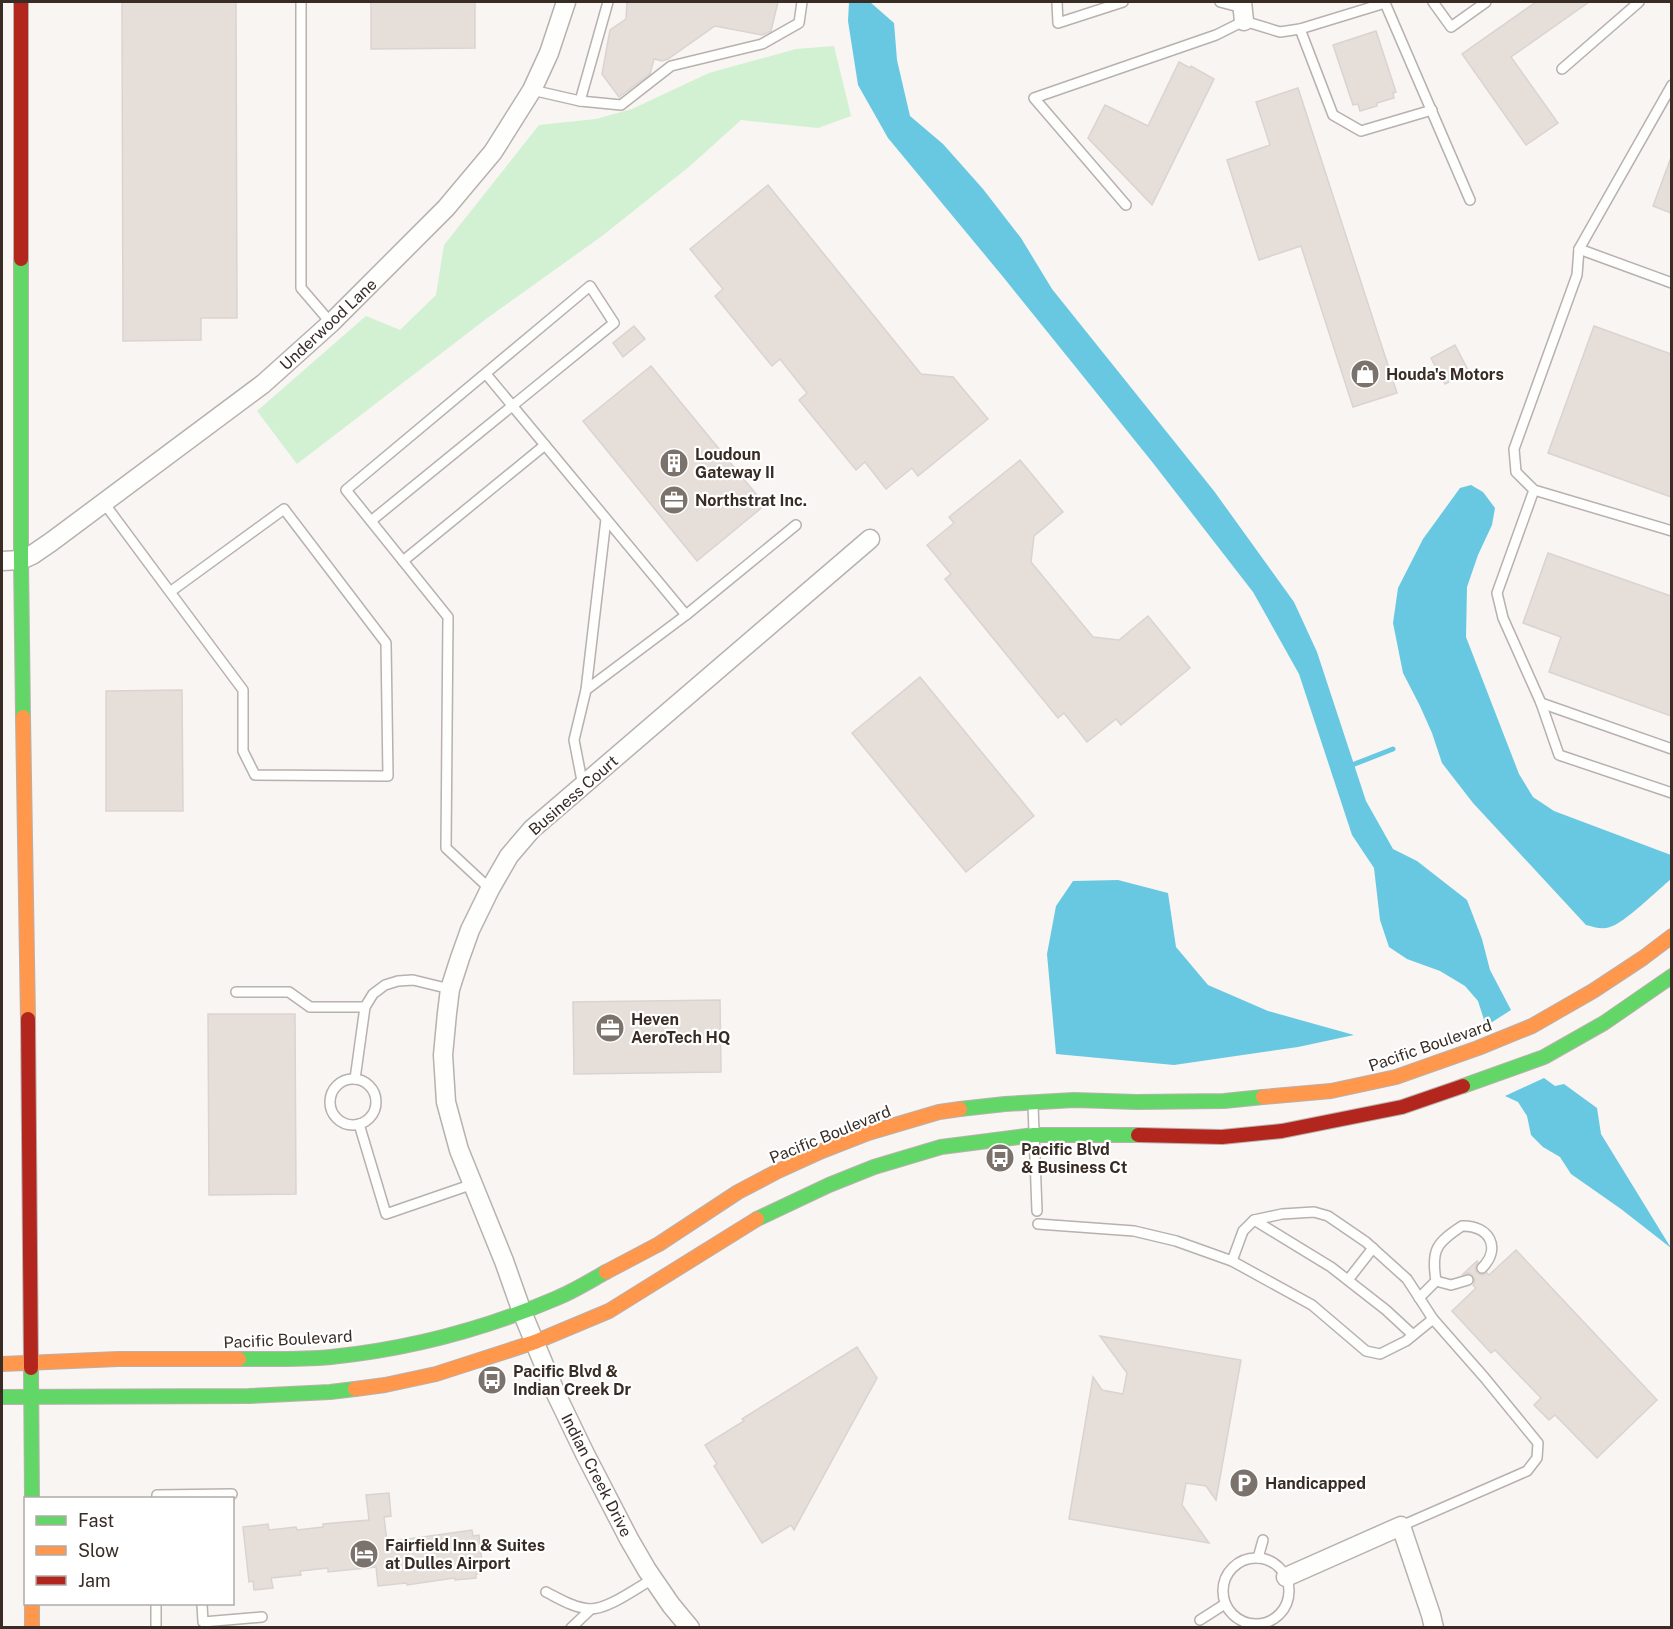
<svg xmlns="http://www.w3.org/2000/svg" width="1673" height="1629" viewBox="0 0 1673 1629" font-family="'Public Sans',sans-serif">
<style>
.green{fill:#d2f0d2}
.water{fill:#68c8e2}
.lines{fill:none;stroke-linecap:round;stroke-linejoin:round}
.stream{stroke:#68c8e2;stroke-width:5}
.building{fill:#e6ded9;stroke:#dbd3d0;stroke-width:1.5}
.lane-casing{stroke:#b8b1ad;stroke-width:12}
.street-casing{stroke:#b8b1ad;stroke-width:21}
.fast-casing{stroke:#b8b1ad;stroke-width:16}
.slow-casing{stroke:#b8b1ad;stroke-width:16}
.jam-casing{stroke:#b8b1ad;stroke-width:16}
.lane{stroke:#fefefd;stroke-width:9}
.street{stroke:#fefefd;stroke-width:18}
.fast{stroke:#63d668;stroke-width:14}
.slow{stroke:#ff974d;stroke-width:14}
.jam{stroke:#b3261e;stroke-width:14}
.labels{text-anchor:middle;stroke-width:4.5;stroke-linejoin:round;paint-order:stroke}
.street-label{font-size:16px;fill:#382c24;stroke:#fff}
.poi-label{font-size:16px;font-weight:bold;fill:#382c24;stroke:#fff;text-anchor:start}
</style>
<rect width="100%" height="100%" fill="#f8f5f3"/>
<polygon class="green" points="834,46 851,116 818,128 741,120 690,166 602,236 486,319 297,464 257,411 366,316 400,330 436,295 444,245 539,125 596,119 632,109 709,73 796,49"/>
<g class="water">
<polygon points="849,2 870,2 894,23 897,60 910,116 943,144 983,189 1021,238 1052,289 1214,491 1294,602 1317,652 1366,801 1393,849 1417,861 1467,900 1482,939 1490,970 1511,1010 1486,1026 1478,1001 1465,986 1440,971 1407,959 1389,947 1380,920 1374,868 1352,835 1299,674 1253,592 1153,463 1004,278 888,138 858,85 848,21"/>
<path d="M1471 485 1483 492 1495 508 1492 525 1478 555 1467 587 1466 637 1519 774 1533 797 1554 811 1671 855V879C1659 889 1623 924 1610 927 1602 930 1594 927 1586 925L1473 803 1442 763 1432 733 1420 706 1403 673 1393 623 1398 588 1423 539 1460 488Z"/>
<polygon points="1118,880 1168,893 1176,947 1208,985 1268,1011 1354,1035 1298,1047 1174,1065 1056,1054 1047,954 1056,906 1073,881"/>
<polygon points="1544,1078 1555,1086 1564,1084 1597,1108 1601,1134 1671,1248 1621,1209 1571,1174 1560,1157 1543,1147 1531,1135 1527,1116 1518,1102 1505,1096"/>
</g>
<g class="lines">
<polyline class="stream" points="1347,767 1393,749"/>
</g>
<g class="building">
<polygon points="122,2 236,2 237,318 201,318 201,340 123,341"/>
<polygon points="371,2 475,2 475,48 371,49"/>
<polygon points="627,2 778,2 771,31 762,35 715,26 668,59 662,61 654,59 650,74 619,97 602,74 610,30 626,19"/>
<polygon points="1536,2 1589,2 1511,57 1558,123 1526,145 1462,54"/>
<polygon points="1376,31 1396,92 1393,93 1394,98 1377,103 1377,106 1360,111 1358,104 1353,105 1333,45"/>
<polygon points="1179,62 1190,68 1191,66 1214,79 1152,205 1088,138 1105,105 1148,126"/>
<polygon points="1298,88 1397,393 1353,407 1301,246 1259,260 1227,160 1270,145 1256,102"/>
<polygon points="1670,160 1671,161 1671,213 1653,206"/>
<polygon points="768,185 921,374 953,377 988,419 918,476 912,468 886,489 865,462 856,470 799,400 807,393 780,359 772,366 715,296 723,289 690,249"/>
<polygon points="634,326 645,339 623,357 613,343"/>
<polygon points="1594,326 1671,354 1671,497 1548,453"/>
<polygon points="1455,345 1469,372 1445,384 1431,358"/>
<polygon points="651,366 765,505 697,561 583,421"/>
<polygon points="1020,460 1063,512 1034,536 1031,562 1093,637 1119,640 1148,616 1190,668 1121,725 1116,719 1087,742 1064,713 1058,718 945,579 951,574 927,545 954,523 949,517"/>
<polygon points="1548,553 1671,596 1671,716 1549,672 1561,637 1523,623"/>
<polygon points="920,677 1034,816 966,872 852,733"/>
<polygon points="182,690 183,811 106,811 106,691"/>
<polygon points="720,1000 721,1072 574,1074 573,1002"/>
<polygon points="208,1014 295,1014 296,1194 209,1195"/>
<polygon points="1516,1250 1657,1400 1597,1458 1555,1415 1549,1420 1534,1405 1541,1398 1495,1350 1491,1353 1452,1311 1476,1288 1473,1285 1475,1281 1473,1276 1469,1273 1463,1274 1477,1261 1478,1263 1475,1268 1477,1273 1482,1275 1487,1273 1489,1275"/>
<polygon points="1100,1336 1241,1360 1216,1500 1206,1486 1186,1483 1182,1505 1209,1543 1069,1519 1093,1377 1102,1390 1123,1394 1127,1373"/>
<polygon points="857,1347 877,1378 794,1530 791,1525 762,1543 714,1466 717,1464 705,1445 744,1421 742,1419"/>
<polygon points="389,1493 391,1516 384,1517 387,1542 472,1530 473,1536 479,1535 483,1573 476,1574 476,1578 455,1580 454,1578 407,1585 406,1583 378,1586 376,1567 328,1572 328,1568 300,1571 301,1575 271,1578 273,1588 254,1590 253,1581 249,1582 243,1527 268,1524 269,1530 296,1527 297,1530 323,1527 323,1524 369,1520 366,1495"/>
</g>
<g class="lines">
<g class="lane-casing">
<g id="lane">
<polyline points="301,2 301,288 331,323"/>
<polyline points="1057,2 1058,23 1123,2"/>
<polyline points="1220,2 1243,8"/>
<polyline points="1433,2 1451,27 1486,2"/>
<polyline points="1300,29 1333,115 1361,131 1432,110"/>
<polyline points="1562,69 1639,2"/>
<polyline points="1672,85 1579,249 1577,275 1514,449 1516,472 1534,490 1672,531"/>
<polyline points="532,90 580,101 608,2"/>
<polyline points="580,101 621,105 671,66 762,44 799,23 802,2"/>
<polyline points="1126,205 1034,98 1216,35 1244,21 1280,32 1300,29 1385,3 1470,200"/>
<polyline points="1579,249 1672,283"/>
<polyline points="486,374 686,615"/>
<polyline points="1534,490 1497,593 1503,618 1541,703 1672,749"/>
<polyline points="104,503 170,592 284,509 386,643 388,776 255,775 243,751 243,690 170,592"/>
<polyline points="371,521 614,323 590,286 346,490 448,617 446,848 490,889"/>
<polyline points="403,561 545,445"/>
<polyline points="586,690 686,615 796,525"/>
<polyline points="1541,703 1559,755 1672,793"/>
<polyline points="583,786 574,740 586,690 606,519"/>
<polyline points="236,992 289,992 310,1007 365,1007"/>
<polyline points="355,1079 365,1007 373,994 385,985 398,981 413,980 450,989"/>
<circle cx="353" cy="1102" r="23"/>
<polyline points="1033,1105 1037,1211"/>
<polyline points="359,1124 386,1214 473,1184"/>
<polyline points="1254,1220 1331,1267 1386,1310 1413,1335"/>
<polyline points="1038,1224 1134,1231 1176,1241 1232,1261 1243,1231 1254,1220 1282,1214 1314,1212 1328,1216 1366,1242 1407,1279 1433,1319 1484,1377 1538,1443 1537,1458 1527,1471 1401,1526"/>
<polyline points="1232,1261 1312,1305 1366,1351 1380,1354 1406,1341 1433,1319"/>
<polyline points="1348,1280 1373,1248"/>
<polyline points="1436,1281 1451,1285 1468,1280"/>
<path d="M1419 1298 1436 1281C1431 1250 1436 1243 1462 1226 1489 1225 1502 1248 1482 1268"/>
<polyline points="157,1498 157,1495 232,1494"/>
<circle cx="1256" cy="1591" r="33"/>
<polyline points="1258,1558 1263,1540"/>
<path d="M546 1592C560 1599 574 1608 590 1609 609 1609 636 1588 653 1579"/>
<polyline points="202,1604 203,1622 262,1617"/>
<polyline points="1200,1620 1225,1604"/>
<polyline points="156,1628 156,1604"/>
<polyline points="571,1628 591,1609"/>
</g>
</g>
<g class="street-casing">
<g id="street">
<polyline points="1242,2 1244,21"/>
<polyline points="2,561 21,560 32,555 51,542 263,384 331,323 446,208 493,152 532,90 549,53 566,2"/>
<polyline points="1286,1577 1401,1526 1431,1615 1434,1628"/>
<polyline points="690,1628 671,1605 647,1570 629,1539 585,1454 557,1396 522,1312 504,1261 459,1150 446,1102 443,1055 447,1013 450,989 460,958 470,930 490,889 509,856 532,829 870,539"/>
</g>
</g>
<g class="fast-casing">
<g id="fast">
<polyline points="21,259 21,560 23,717"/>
<polyline points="1463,1086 1544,1057 1604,1023 1672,976"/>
<polyline points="960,1109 1005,1104 1074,1100 1137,1102 1224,1101 1263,1097"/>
<polyline points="757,1219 829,1185 874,1167 941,1147 1034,1135 1138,1135"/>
<path d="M239 1359C269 1359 300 1360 331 1357 408 1349 485 1329 557 1298 574 1291 590 1281 606 1272"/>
<polyline points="31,1368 32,1498"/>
<polyline points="2,1397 249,1396 330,1392 355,1389"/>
</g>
</g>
<g class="slow-casing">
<g id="slow">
<polyline points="23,717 28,1019"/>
<polyline points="1263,1097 1331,1091 1396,1077 1478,1048 1532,1026 1593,991 1643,958 1672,936"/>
<polyline points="606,1272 659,1244 738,1192 778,1171 822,1151 868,1133 939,1112 960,1109"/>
<polyline points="2,1364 118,1359 239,1359"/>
<polyline points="355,1389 385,1385 436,1374 535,1342 609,1311 757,1219"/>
<polyline points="32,1604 32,1628"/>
</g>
</g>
<g class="jam-casing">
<g id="jam">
<polyline points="21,2 21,259"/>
<polyline points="28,1019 31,1368"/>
<polyline points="1138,1135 1222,1137 1282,1131 1402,1107 1463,1086"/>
</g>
</g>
<use href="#lane" class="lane"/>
<use href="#street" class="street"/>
<use href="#fast" class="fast"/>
<use href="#slow" class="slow"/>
<use href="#jam" class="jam"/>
</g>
<defs>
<g id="shop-disc" transform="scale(1.5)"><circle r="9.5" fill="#7b726c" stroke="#fff"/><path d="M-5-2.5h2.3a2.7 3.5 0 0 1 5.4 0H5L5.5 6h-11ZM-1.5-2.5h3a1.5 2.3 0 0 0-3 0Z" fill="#fff"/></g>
<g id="building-disc" transform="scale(1.5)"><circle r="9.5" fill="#7b726c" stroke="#fff"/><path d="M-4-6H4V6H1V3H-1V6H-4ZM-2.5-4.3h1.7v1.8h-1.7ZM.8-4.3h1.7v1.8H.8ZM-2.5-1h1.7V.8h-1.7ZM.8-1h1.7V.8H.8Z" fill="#fff"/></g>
<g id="office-disc" transform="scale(1.5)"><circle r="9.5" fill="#7b726c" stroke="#fff"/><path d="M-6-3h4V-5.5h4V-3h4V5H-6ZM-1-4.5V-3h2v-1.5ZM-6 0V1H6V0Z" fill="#fff"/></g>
<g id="bus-disc" transform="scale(1.5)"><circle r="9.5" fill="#7b726c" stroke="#fff"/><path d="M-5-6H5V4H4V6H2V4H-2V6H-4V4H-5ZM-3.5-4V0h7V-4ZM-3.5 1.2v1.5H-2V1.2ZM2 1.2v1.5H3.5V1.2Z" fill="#fff"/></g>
<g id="parking-disc" transform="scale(1.5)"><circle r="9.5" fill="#7b726c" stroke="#fff"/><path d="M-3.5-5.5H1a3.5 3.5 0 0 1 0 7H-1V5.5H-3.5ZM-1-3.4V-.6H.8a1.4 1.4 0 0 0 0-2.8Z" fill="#fff"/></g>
<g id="hotel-disc" transform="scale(1.5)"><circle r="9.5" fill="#7b726c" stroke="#fff"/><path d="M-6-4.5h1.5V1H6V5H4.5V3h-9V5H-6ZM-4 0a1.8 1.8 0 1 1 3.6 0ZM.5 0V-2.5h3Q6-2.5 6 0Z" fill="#fff"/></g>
</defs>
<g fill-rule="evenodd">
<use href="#shop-disc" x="1365" y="374"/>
<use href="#building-disc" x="674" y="463"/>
<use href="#office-disc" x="674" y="500"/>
<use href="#office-disc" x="610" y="1028"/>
<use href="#bus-disc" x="1000" y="1158"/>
<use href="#bus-disc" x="492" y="1380"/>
<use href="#parking-disc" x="1244" y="1483"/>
<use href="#hotel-disc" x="364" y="1554"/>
</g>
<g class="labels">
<g class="street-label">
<text transform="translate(328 324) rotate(-43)" y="6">Underwood Lane</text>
<text transform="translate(573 795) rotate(-41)" y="6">Business Court</text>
<text transform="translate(1430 1045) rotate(-19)" y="6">Pacific Boulevard</text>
<text transform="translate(830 1134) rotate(-22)" y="6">Pacific Boulevard</text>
<text transform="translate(288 1339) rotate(-3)" y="6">Pacific Boulevard</text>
<text transform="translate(597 1475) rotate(63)" y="6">Indian Creek Drive</text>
</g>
<g class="poi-label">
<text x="1386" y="380">Houda's Motors</text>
<text x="695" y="460">Loudoun<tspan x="695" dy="18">Gateway II</tspan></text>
<text x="695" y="506">Northstrat Inc.</text>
<text x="631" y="1025">Heven<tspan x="631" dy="18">AeroTech HQ</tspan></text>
<text x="1021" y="1155">Pacific Blvd<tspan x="1021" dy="18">&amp; Business Ct</tspan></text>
<text x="513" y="1377">Pacific Blvd &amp;<tspan x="513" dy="18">Indian Creek Dr</tspan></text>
<text x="1265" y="1489">Handicapped</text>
<text x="385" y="1551">Fairfield Inn &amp; Suites<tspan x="385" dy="18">at Dulles Airport</tspan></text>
</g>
</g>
<rect width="1673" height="1629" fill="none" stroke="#382c24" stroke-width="6"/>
<rect x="24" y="1497" width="210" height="108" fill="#ffffff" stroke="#afaba7" stroke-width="1.5"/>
<rect x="36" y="1516" width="30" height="9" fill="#63d668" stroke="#afaba7" stroke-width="1.5"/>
<text x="78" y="1527" font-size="18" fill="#382c24">Fast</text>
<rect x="36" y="1546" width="30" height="9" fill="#ff974d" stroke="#afaba7" stroke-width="1.5"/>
<text x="78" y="1557" font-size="18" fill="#382c24">Slow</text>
<rect x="36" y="1576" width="30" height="9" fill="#b3261e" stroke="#afaba7" stroke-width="1.5"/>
<text x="78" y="1587" font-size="18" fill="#382c24">Jam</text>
</svg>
